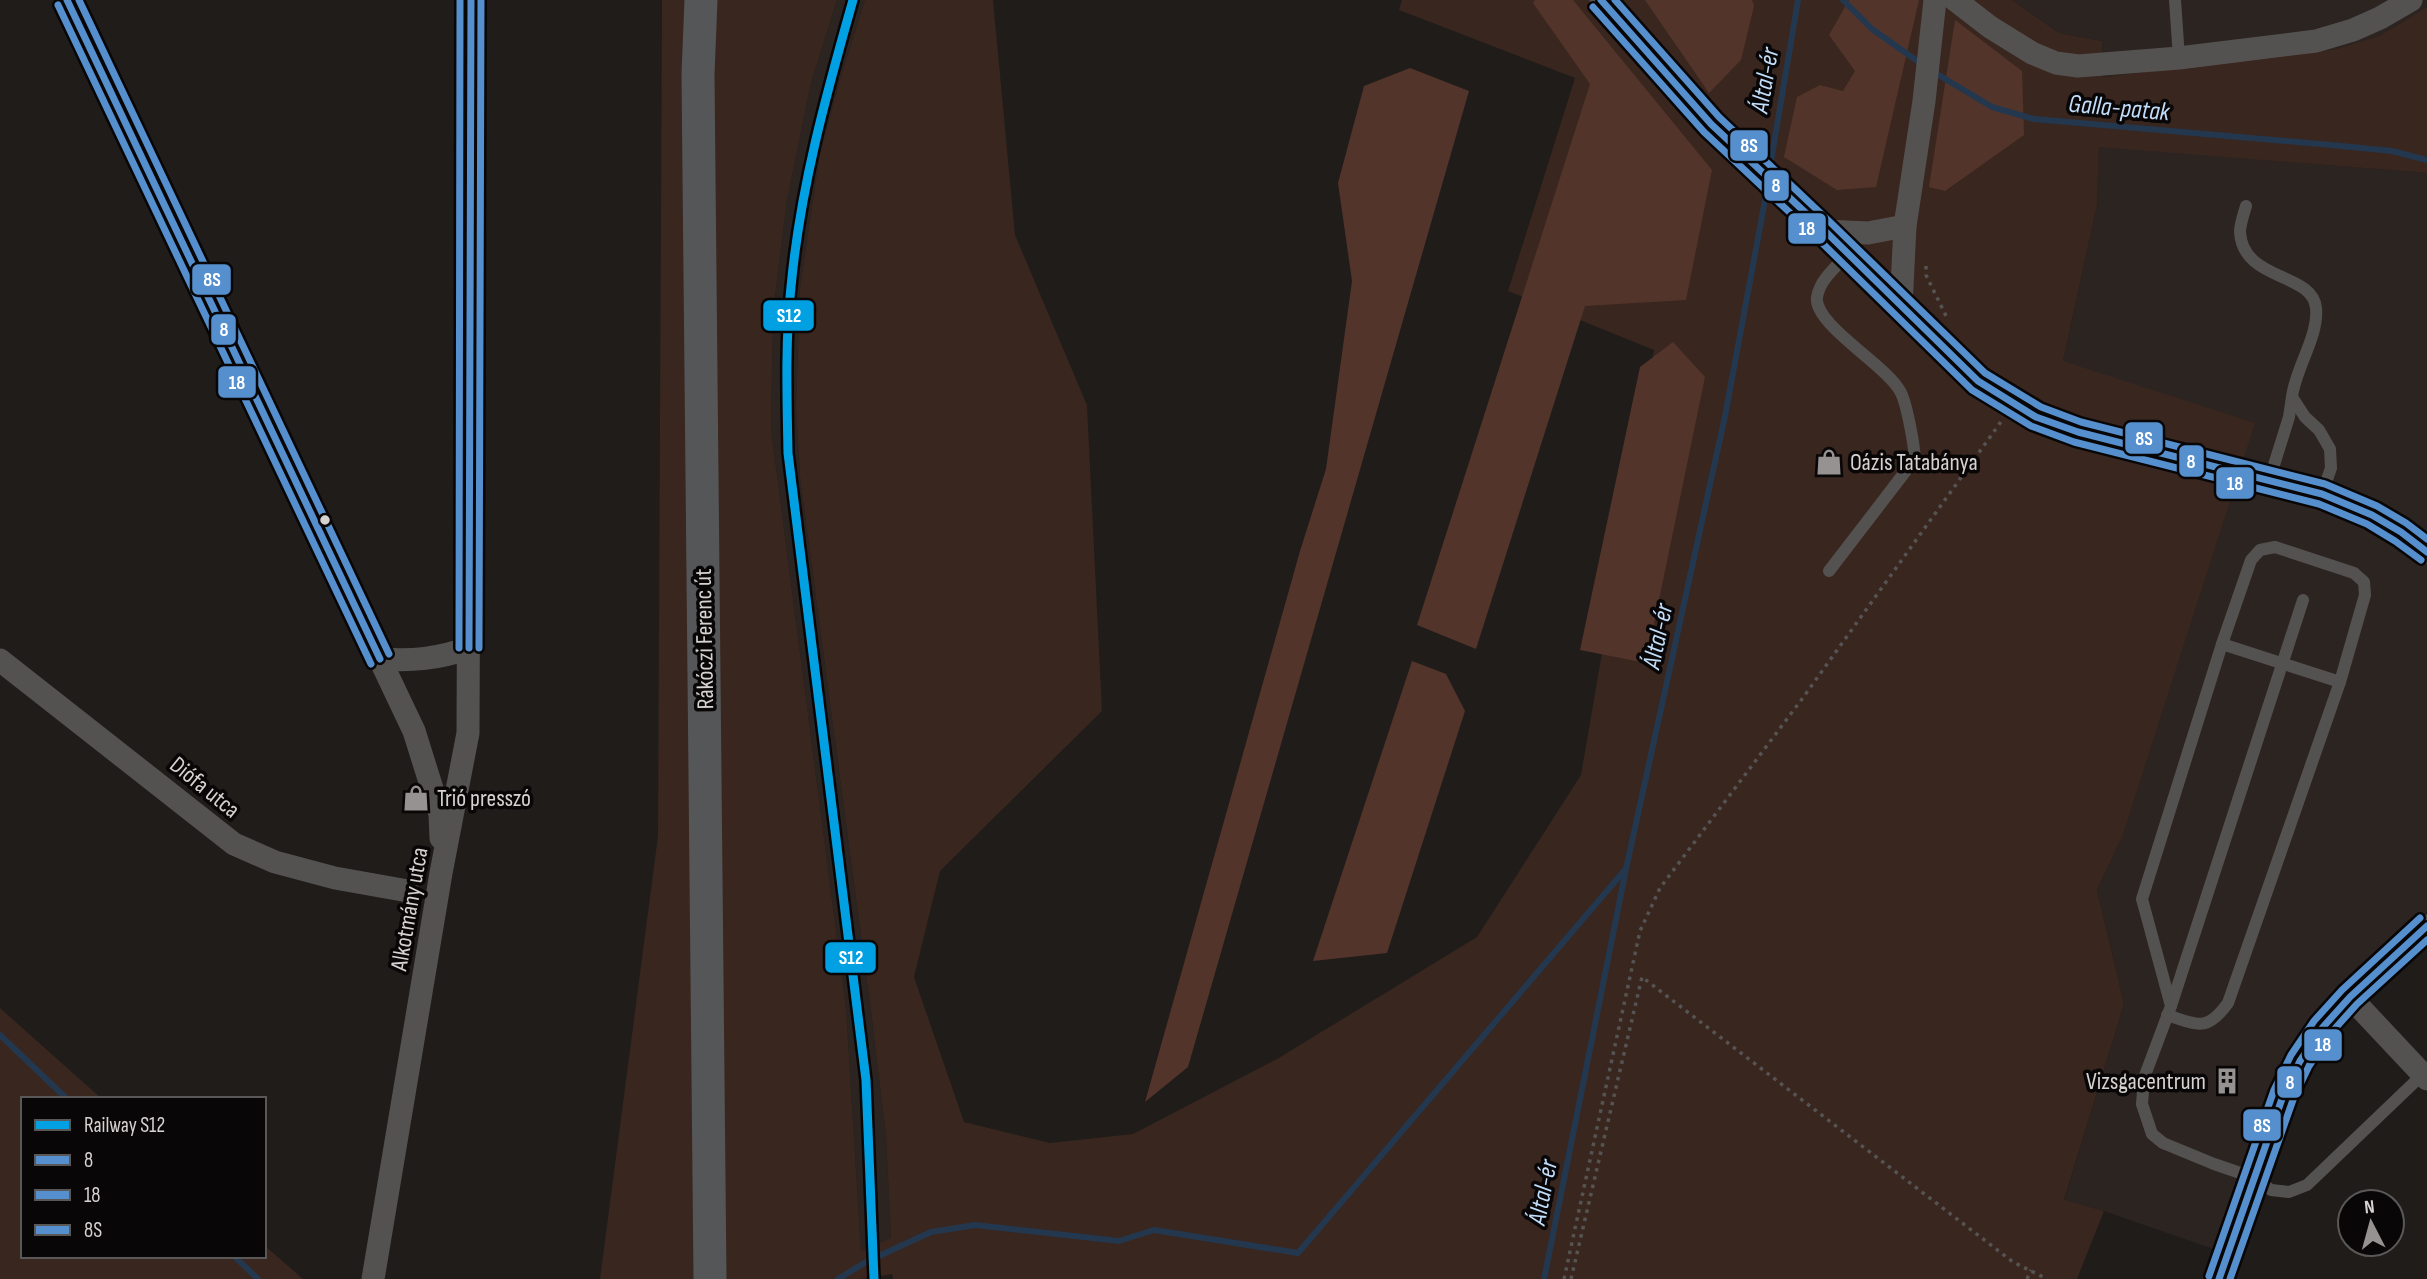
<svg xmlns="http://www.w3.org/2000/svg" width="2427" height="1279" viewBox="0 0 2427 1279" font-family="'Sofia Sans Condensed',sans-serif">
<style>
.built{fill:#2c2421}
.green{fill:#39261f}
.forest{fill:#53342a}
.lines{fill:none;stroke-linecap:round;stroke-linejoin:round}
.stream{stroke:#23384f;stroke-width:6}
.path{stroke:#565453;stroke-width:3.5;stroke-dasharray:3.5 5;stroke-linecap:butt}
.service{stroke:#545250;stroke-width:12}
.minor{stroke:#545250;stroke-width:23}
.secondary{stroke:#555658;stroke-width:33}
.bus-1-casing{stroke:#080606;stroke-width:12}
.bus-2-casing{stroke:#080606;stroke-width:12}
.bus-3-casing{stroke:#080606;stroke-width:12}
.bus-1{stroke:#568fcd;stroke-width:7}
.bus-2{stroke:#568fcd;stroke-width:7}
.bus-3{stroke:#568fcd;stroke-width:7}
.rail-1-casing{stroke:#080606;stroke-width:14}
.rail-1{stroke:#00a0e3;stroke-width:9}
.bus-dot{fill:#d6d2d1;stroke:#080606;stroke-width:2.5}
.labels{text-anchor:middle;stroke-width:7;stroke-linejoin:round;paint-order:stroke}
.poi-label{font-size:24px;fill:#d6d2d1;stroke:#080606;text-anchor:start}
.street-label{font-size:24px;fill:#d6d2d1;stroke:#080606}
.water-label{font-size:26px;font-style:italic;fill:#c1ddfa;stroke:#080606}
.line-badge{stroke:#080606;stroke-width:2.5}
.badge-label{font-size:19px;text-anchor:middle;font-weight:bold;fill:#fff}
</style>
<rect width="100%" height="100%" fill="#1f1c1a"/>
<g class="built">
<polygon points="837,0 865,0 841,76 820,153 800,288 796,408 800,477 871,1011 886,1137 891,1238 861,1251 846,1008 771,429 773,313 787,199 811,83"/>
<polygon points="2012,0 2427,0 2427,7 2379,36 2336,49 2103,77 2102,41 2059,33"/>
<polygon points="2099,146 2427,173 2427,912 2317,1015 2288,1065 2219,1251 2104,1211 2064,1201 2124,1004 2097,890 2122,837 2063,361 2097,205"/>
</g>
<g class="green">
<polygon points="662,0 837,0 811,83 787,200 773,313 771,429 846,1008 861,1251 891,1238 886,1137 871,1011 800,477 796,408 800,288 820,153 841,76 865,0 993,0 1015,235 1087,405 1102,711 940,871 914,977 964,1122 1050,1143 1133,1134 1277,1059 1477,937 1581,775 1654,350 1508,291 1575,78 1399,10 1402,0 2012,0 2059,33 2102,41 2103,77 2336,49 2379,36 2427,7 2427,173 2099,147 2097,205 2063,361 2255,423 2122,837 2097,890 2124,1004 2064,1200 2104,1211 2077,1279 893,1279 892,1274 861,1279 600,1279 658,836"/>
<polygon points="0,1008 102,1099 23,1099 23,1256 264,1256 264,1245 303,1279 0,1279"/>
</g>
<g class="forest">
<polygon points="1535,0 1573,0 1712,170 1686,300 1585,306 1476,649 1417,625 1590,84 1533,3"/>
<polygon points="1645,0 1752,0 1754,6 1741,60 1709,93"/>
<polygon points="1849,0 1919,0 1876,187 1837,190 1784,157 1797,97 1820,85 1843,91 1855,71 1829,35"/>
<polygon points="1955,20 2022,71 2024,135 1945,191 1929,187"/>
<polygon points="1410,68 1469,91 1188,1067 1145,1102 1300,551 1326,469 1352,281 1338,183 1364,86"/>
<polygon points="1673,342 1705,377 1646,663 1580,650 1640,367"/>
<polygon points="1412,661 1446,674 1465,711 1387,953 1313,961"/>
</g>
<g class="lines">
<g class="stream">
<polyline points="1843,0 1872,29 1923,65"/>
<polyline points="1932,71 1992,107 2034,119 2331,145 2392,151 2427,160"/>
<polyline points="1769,173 1798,0"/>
<polyline points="0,1035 67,1099"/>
<polyline points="234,1256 258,1279"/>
<polyline points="838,1279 866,1262 931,1232 975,1225 1119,1241 1154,1230 1298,1253 1624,871"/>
<polyline points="1544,1279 1626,869 1725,416 1768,184"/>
</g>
<g class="path">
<polyline points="1926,266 1926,275 1948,320"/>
<polyline points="1564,1279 1640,931 1660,888 1802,699 2003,419"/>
<polyline points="1571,1279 1642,977 2013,1262 2047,1279"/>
<polyline points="2027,1279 2031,1270"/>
</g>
<g class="service">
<polyline points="2175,0 2179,58"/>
<path d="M2246 206C2244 213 2240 224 2240 232 2243 282 2313 272 2316 308 2319 336 2295 369 2292 397L2305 417 2319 430 2330 449 2331 468 2322 494"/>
<polyline points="2269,481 2289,417 2292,397"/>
<path d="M1829 571 1915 459C1914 445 1907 403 1900 391 1886 365 1813 324 1817 297 1820 279 1837 266 1848 254"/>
<polyline points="2303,600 2171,1006 2144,1078 2142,1104 2152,1134 2163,1143 2214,1164 2255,1178 2271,1190 2289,1192 2307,1185 2423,1074"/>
<polyline points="2222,644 2340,682"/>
<path d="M2167 1015C2198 1025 2207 1032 2228 1003L2340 682 2365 595 2364 582 2354 573 2275 547 2260 550 2251 560 2222 644 2142 899 2171 1006"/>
</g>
<g class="minor">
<polyline points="67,0 414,731 440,814 441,838"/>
<polyline points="1601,0 1711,124 1825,231 1978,381 2036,417 2078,432 2322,494 2372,515 2401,532 2427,552"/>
<polyline points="1955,0 1990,27 2032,53 2056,63 2078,66 2179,58 2316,41 2353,30 2380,18 2411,0"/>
<polyline points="1825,231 1868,233 1905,226"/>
<polyline points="1901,307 1905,226 1924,101 1935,0"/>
<path d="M380 659C413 661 437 659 469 648"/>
<polyline points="0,660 234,844 275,862 335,878 408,891"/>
<polyline points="2350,997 2427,1079"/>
<polyline points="373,1279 441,873 468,733 471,0"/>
<polyline points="2219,1279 2284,1093 2300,1061 2323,1027 2350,997 2427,926"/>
</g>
<polyline class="secondary" points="701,0 698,74 710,1279"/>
<g class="bus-1-casing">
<g id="bus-1">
<polyline points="67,0 380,659"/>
<polyline points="1601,0 1711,124 1825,231 1978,381 2036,417 2078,432 2322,494 2372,515 2401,532 2427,552"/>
<polyline points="469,648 471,0"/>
<polyline points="2219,1279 2284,1093 2300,1061 2323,1027 2350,997 2427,926"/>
</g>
</g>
<g class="bus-2-casing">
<g id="bus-2">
<polyline points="58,5 371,664"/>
<polyline points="1593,7 1704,132 1818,239 1972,390 2031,426 2074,442 2319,504 2367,524 2395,541 2421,560"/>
<polyline points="479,648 481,0"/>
<polyline points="2230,1279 2294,1097 2309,1066 2331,1033 2357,1004 2427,940"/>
</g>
</g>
<g class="bus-3-casing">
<g id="bus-3">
<polyline points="79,0 389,654"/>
<polyline points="1615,0 1719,117 1832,224 1985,373 2041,407 2081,422 2325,484 2377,506 2406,523 2427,539"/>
<polyline points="459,648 460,0"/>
<polyline points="2209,1276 2274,1090 2291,1055 2314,1021 2342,990 2420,918"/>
</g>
</g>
<use href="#bus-1" class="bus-1"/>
<use href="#bus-2" class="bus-2"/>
<use href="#bus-3" class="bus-3"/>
<g class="rail-1-casing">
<path id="rail-1" d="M853 0C826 95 800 189 791 287 785 342 787 398 788 453L866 1080 874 1279"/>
</g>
<use href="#rail-1" class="rail-1"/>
</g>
<defs>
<g id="shop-bare" transform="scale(2.1)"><path d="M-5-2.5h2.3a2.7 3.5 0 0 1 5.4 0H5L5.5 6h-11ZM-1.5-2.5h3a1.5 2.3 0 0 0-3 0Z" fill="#969291" stroke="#080606" stroke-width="2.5" paint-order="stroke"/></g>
<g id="building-bare" transform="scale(2.1)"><path d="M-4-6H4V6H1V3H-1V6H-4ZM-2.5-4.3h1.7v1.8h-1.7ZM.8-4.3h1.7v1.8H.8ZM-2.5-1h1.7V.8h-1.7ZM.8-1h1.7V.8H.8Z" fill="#969291" stroke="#080606" stroke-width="2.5" paint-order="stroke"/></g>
</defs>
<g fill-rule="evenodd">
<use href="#shop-bare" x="1829" y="462"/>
<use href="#shop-bare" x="416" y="798"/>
<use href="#building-bare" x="2227" y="1081"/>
</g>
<circle class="bus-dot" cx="325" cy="520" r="6"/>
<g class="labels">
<g class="poi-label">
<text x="1850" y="470">Oázis Tatabánya</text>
<text x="437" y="806">Trió presszó</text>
<text x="2206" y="1089" text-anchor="end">Vizsgacentrum</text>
</g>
<g class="street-label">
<text transform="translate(704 639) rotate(-91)" y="8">Rákóczi Ferenc út</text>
<text transform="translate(205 787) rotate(39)" y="8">Diófa utca</text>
<text transform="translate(409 909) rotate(-80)" y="8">Alkotmány utca</text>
</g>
<g class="water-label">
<text transform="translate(1764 80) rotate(-80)" y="9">Által-ér</text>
<text transform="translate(2119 107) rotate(5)" y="9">Galla-patak</text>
<text transform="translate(1657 636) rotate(-78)" y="9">Által-ér</text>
<text transform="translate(1542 1192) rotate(-79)" y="9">Által-ér</text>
</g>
</g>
<g class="line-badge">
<rect x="1729" y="129" width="40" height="33" rx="7" fill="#568fcd"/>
<rect x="1763" y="169" width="27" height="33" rx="7" fill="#568fcd"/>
<rect x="1787" y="212" width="40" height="33" rx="7" fill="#568fcd"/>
<rect x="191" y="263" width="41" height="33" rx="7" fill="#568fcd"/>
<rect x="762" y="299" width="53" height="33" rx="7" fill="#00a0e3"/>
<rect x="210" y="313" width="27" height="33" rx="7" fill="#568fcd"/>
<rect x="217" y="365" width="40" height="34" rx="7" fill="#568fcd"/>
<rect x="2124" y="421" width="40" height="34" rx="7" fill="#568fcd"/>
<rect x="2178" y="444" width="27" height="34" rx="7" fill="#568fcd"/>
<rect x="2215" y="466" width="40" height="34" rx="7" fill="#568fcd"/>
<rect x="824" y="941" width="53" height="33" rx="7" fill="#00a0e3"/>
<rect x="2303" y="1028" width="40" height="34" rx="7" fill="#568fcd"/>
<rect x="2276" y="1065" width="27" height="34" rx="7" fill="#568fcd"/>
<rect x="2242" y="1108" width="40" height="34" rx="7" fill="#568fcd"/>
</g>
<g class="badge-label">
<text x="1749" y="152">8S</text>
<text x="1776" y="192">8</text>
<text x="1807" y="235">18</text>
<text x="212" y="286">8S</text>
<text x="789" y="322">S12</text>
<text x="224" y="336">8</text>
<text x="237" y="389">18</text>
<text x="2144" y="445">8S</text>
<text x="2191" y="468">8</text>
<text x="2235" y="490">18</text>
<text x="851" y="964">S12</text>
<text x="2323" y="1051">18</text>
<text x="2290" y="1089">8</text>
<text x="2262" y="1132">8S</text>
</g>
<rect x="21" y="1097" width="245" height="161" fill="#080606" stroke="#5a5857" stroke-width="2"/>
<rect x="35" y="1120" width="35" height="10" fill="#00a0e3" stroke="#5a5857" stroke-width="2"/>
<text x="84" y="1132" font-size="21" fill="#d6d2d1">Railway S12</text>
<rect x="35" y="1155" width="35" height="10" fill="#568fcd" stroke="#5a5857" stroke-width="2"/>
<text x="84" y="1167" font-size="21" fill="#d6d2d1">8</text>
<rect x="35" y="1190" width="35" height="10" fill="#568fcd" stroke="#5a5857" stroke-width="2"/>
<text x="84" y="1202" font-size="21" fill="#d6d2d1">18</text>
<rect x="35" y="1225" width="35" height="10" fill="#568fcd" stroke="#5a5857" stroke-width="2"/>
<text x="84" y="1237" font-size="21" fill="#d6d2d1">8S</text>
<g transform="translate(2371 1223) rotate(354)"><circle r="33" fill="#080606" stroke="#5a5857" stroke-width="2"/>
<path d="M0-5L12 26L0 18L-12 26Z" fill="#969291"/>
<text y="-10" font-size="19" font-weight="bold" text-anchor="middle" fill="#d6d2d1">N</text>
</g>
</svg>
